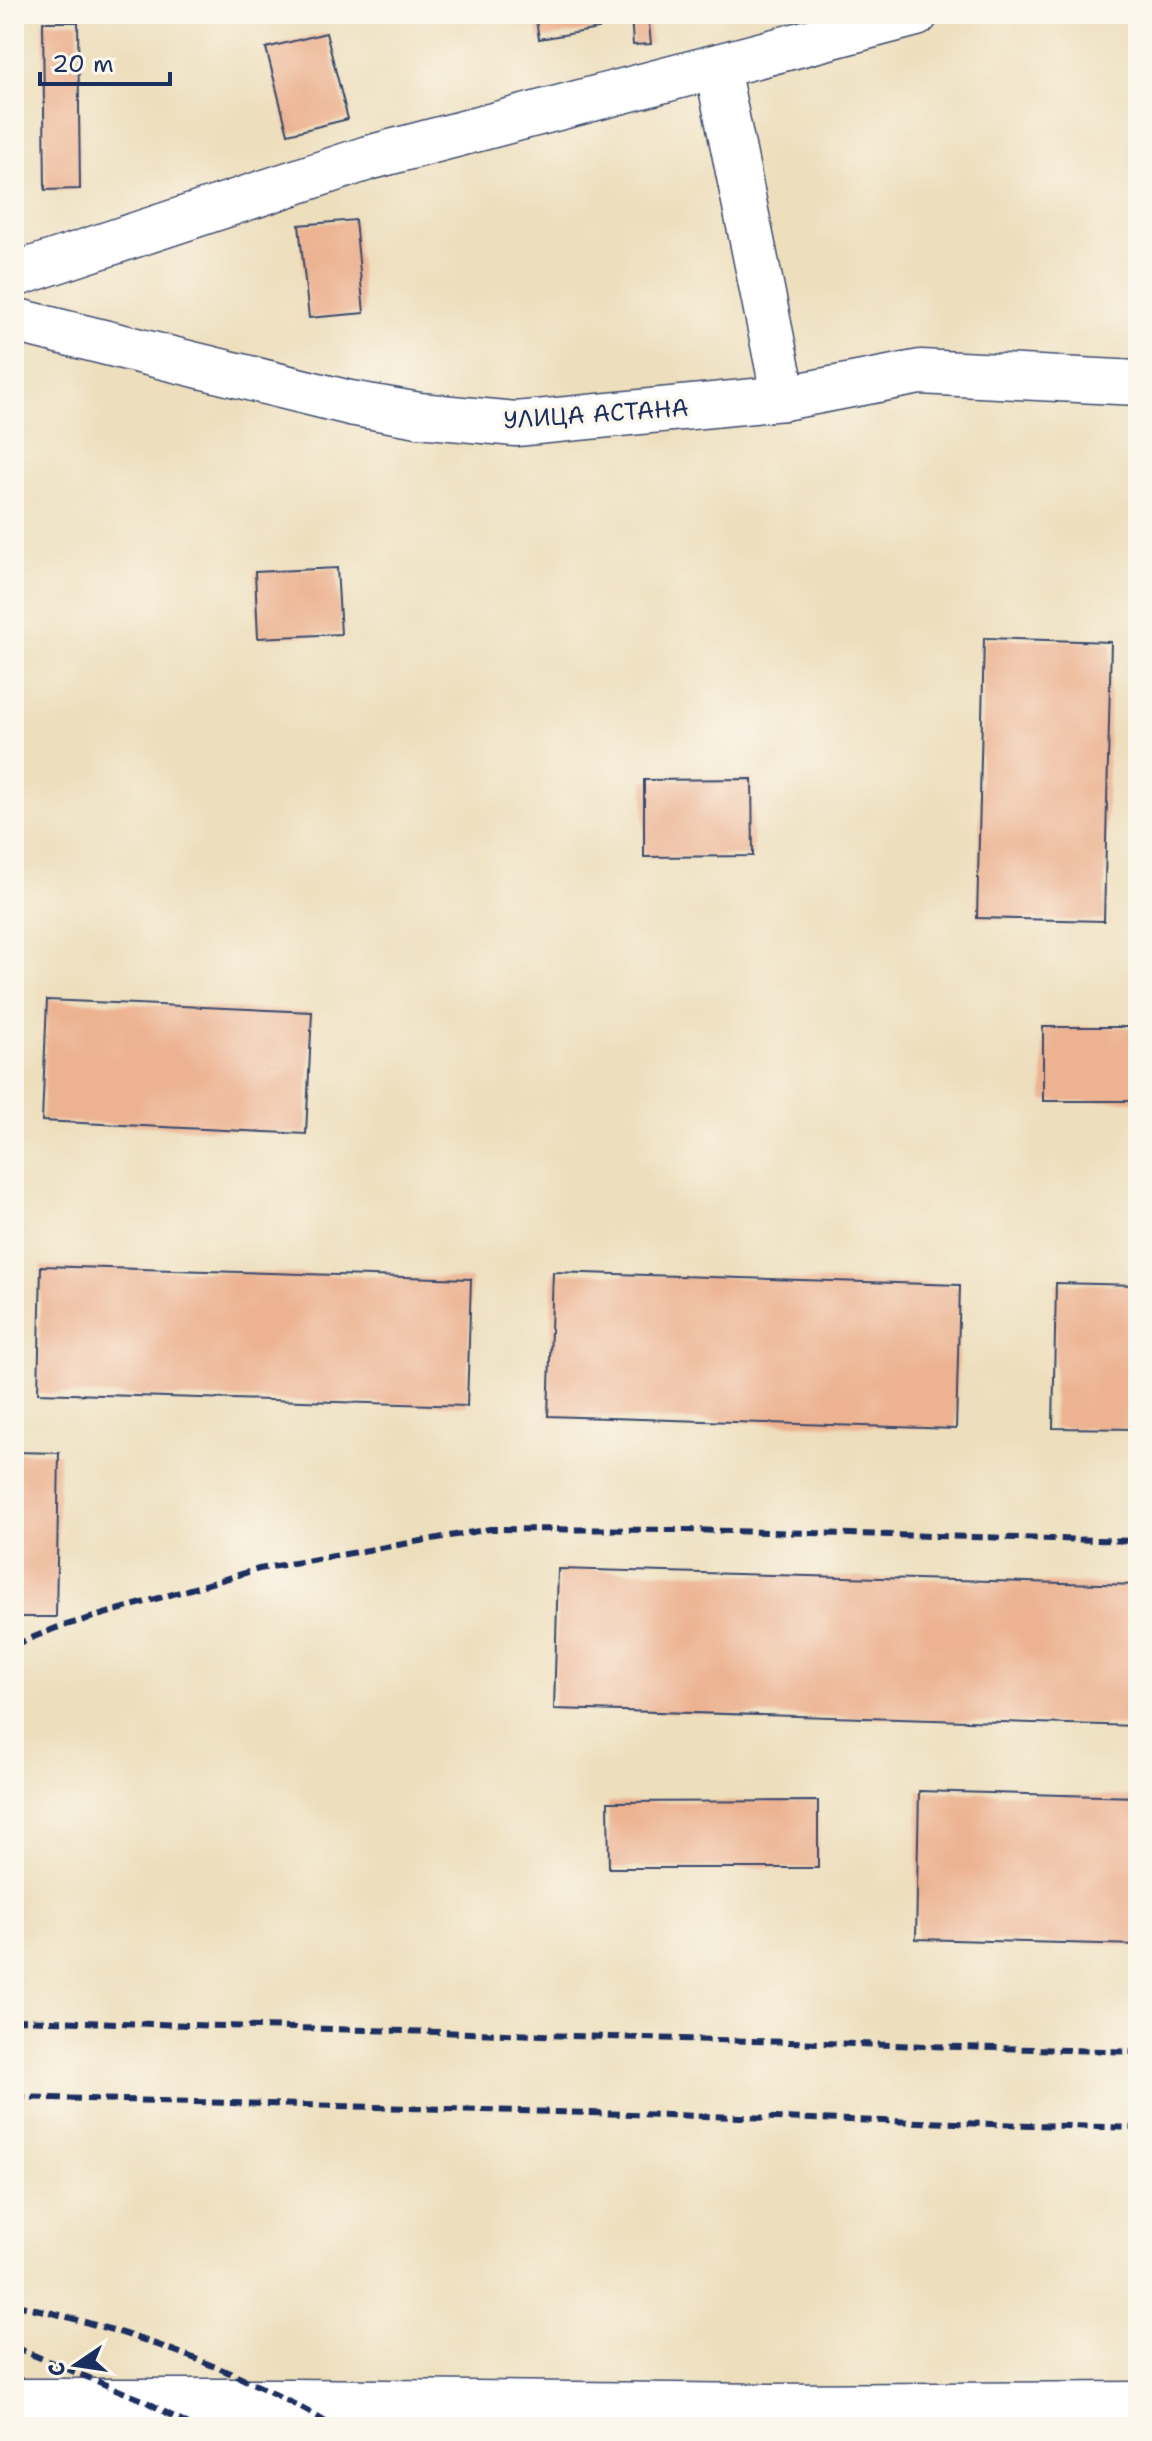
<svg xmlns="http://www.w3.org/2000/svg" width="1152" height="2441" viewBox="0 0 1152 2441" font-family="'Shantell Sans',sans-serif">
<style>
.building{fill:#ecb291}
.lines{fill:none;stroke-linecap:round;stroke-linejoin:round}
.minor-casing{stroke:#3a496c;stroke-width:47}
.minor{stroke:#fff;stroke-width:44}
.rail{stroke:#1b2f5e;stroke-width:6;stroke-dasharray:12 6;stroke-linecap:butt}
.labels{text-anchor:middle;stroke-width:7;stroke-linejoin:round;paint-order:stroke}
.street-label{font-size:24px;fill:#1b2f5e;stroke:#fbf7ec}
</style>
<rect width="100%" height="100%" fill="#fbf7ec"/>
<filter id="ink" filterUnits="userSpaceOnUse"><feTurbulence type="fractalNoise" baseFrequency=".0125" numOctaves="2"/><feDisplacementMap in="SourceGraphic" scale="16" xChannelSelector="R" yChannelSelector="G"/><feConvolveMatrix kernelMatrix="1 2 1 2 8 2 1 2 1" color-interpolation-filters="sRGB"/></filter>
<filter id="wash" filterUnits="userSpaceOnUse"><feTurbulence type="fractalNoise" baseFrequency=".006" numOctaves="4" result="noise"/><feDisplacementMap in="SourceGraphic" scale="32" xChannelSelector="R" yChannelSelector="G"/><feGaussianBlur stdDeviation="1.8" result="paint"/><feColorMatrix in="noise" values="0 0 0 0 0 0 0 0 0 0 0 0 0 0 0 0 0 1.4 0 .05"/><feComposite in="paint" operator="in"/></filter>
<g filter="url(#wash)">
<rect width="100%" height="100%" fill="#eddebc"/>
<g id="blocks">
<g class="building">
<polygon points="535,14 597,14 599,29 539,39"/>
<polygon points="631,14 648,14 651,44 633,45"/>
<polygon points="43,22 78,22 80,189 45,190"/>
<polygon points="326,33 348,119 288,134 266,48"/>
<polygon points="355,220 364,313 309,318 299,225"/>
<polygon points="337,568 341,634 258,638 255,572"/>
<polygon points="984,638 1111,642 1104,921 977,918"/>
<polygon points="752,779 753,856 644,857 644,780"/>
<polygon points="47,1000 312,1012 306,1134 42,1121"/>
<rect x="1043" y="1027" width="95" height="74"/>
<polygon points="41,1266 471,1279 467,1406 38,1393"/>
<polygon points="553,1272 960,1285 956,1429 548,1416"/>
<polygon points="1056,1283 1138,1285 1138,1429 1053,1428"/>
<polygon points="14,1452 59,1453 56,1617 14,1617"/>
<polygon points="558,1569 1138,1585 1138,1726 554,1709"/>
<polygon points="919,1791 1138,1797 1138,1945 916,1939"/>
<polygon points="818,1801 818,1868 609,1868 608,1802"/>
</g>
</g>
</g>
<g filter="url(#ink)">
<use href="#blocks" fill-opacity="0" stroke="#3a496c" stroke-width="2"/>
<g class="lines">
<g class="minor-casing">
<g id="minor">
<polyline points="717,68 784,398"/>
<polyline points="14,275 368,158 916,14"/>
<polyline points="14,320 350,403 419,415 516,424 784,398 920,372 1138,383"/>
<polyline points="14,2401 292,2401 769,2406 1138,2404"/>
</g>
</g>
<use href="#minor" class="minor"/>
<g class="rail">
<polyline points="14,1645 56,1628 259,1569 490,1529 686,1530 1138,1541"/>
<polyline points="14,2020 1138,2052"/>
<polyline points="14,2097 1138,2128"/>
<path d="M14 2305C47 2310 77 2320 109 2329 188 2353 264 2384 334 2427"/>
<polyline points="14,2347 145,2401 192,2427"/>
</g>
</g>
</g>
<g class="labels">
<g class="street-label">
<text transform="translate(596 414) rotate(-4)" y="8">УЛИЦА АСТАНА</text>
</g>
</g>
<rect width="1152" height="2441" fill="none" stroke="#fbf7ec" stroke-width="48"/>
<g transform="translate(76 2365) rotate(257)" stroke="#fbf7ec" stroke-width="6" paint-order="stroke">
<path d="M0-6L14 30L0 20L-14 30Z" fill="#1b2f5e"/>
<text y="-12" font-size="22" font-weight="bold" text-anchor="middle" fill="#1b2f5e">С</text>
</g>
<path d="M40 72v12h130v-12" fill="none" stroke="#1b2f5e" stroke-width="4"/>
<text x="52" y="72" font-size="24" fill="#1b2f5e" stroke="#fbf7ec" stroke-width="6" paint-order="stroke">20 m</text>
</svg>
